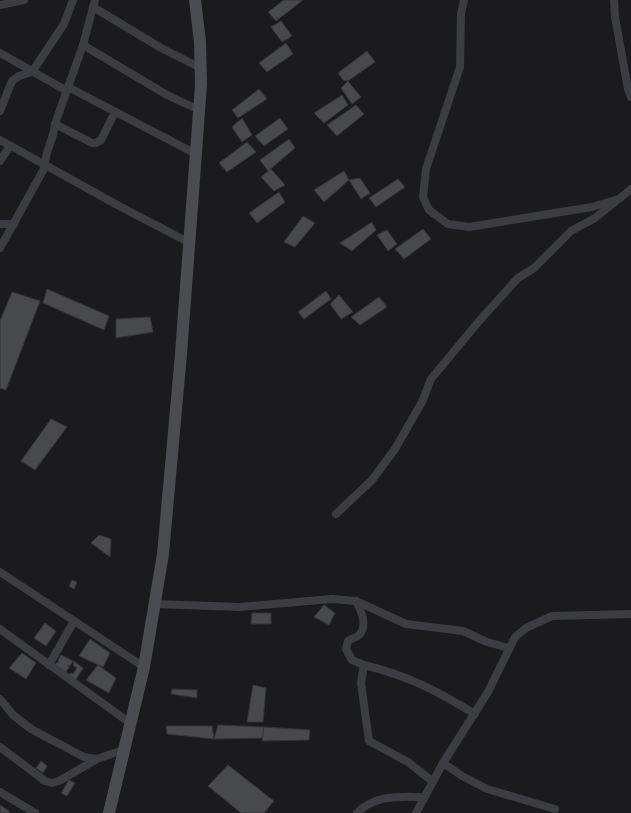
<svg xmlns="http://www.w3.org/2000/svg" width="631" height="813" viewBox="0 0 631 813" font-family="'Archivo Narrow',sans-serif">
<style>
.building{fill:#48494d;stroke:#353539}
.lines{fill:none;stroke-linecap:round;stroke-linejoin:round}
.minor{stroke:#3c3d42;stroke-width:8}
.secondary{stroke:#4a4c52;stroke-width:12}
</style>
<rect width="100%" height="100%" fill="#1b1b1d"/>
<g class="building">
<polygon points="284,0 303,0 276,21 268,12"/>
<polygon points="281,21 292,36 282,42 271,27"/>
<polygon points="286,43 293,54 267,72 259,63"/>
<polygon points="367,51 375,62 348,81 343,80 338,73"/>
<polygon points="348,81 361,97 352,104 341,88"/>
<polygon points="259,89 267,99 238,118 232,110"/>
<polygon points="342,95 348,105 324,123 314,113"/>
<polygon points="356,105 364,114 337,136 327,125"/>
<polygon points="242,118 252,135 242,142 232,127"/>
<polygon points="280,118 288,129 264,146 255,136"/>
<polygon points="289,139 295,148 268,171 260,160"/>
<polygon points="247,142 256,152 227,172 219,163"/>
<polygon points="271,169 285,185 274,191 261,177"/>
<polygon points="344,171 349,180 324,202 314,190"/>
<polygon points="360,178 370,193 361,199 349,180"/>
<polygon points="398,179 405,187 376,207 369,198"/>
<polygon points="279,192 285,202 257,223 249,213"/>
<polygon points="303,216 315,223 295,247 284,242"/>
<polygon points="372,222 376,230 352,251 340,243"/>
<polygon points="423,229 431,239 404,259 395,249"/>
<polygon points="387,230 397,244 388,251 377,235"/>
<polygon points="47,289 109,316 104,330 43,303"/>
<polygon points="326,291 331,299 304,319 298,312"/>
<polygon points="12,292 40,301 6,390 0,388 0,321"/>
<polygon points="339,295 353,312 341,319 330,304"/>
<polygon points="379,297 387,307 360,325 351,317"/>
<polygon points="150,317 153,332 116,338 116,319"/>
<polygon points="51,419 67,427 35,470 21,461"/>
<polygon points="99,535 111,539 110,557 91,543"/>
<polygon points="72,580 77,582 74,589 69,586"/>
<polygon points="324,605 335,613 329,625 314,617"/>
<polygon points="252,613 271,613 271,624 251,624"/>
<polygon points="45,623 56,631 46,646 34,638"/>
<polygon points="90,639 110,653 103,667 79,656"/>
<polygon points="22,653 36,663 26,679 9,668"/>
<polygon points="61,655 73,661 70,666 68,665 69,668 65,673 54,667 57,662 59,663 58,660"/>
<polygon points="74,661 83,668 75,681 68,676 71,673 73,674 77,668 73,665"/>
<polygon points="98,665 116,678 109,693 86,680"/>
<polygon points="253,685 266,688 263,722 247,722"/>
<polygon points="172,689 197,690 197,698 171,694"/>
<polygon points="218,725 264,727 263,738 214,739"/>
<polygon points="166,726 212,726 214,739 167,734"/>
<polygon points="264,727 310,730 309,740 262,741"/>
<polygon points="41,761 47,766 43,773 36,768"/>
<polygon points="228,765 274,801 264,813 241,813 208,786"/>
<polygon points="69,780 75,783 67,796 61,793"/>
<polygon points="0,805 9,811 9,813 0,813"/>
</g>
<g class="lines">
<g class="minor">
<polyline points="464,0 461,14 460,67 426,169 423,197 429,210 448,224 469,227 592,207 619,199 631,189"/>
<polyline points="614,0 615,17 628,89 631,97"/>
<polyline points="0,5 24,0"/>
<polyline points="93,7 161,48 201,68"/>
<polyline points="83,45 167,95 199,110"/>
<polyline points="0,53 67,91"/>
<polyline points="68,87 196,154"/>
<polyline points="0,111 12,81 19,76 32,72 64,24 73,0"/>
<polyline points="55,124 92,143 96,143 101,140 115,112"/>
<polyline points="0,140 121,207 190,243"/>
<polyline points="0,161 10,146"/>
<polyline points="0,224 14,224"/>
<path d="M0 248 45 167C44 151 54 140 55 124L83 45 95 0"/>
<polyline points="336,514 372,480 395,449 422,402 431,379 480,320 518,278 534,268 571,231 595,218 615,202"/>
<polyline points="0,572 144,667"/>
<path d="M356 601C361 610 368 626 359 635 356 638 351 638 348 641L346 649 352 660 364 665"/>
<polyline points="155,604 240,607 332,599 356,601 406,624 463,631 487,642 509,648"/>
<polyline points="0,629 130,723"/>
<polyline points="49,665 74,621"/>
<polyline points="0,699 13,715 31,729 84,757 97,759 123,750"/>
<polyline points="0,747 45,781 52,783 59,781 97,759"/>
<polyline points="443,763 462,776 487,789 555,809"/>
<path d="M432 781 408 762 369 741 361 683 364 665C409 676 435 690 475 714"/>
<polyline points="0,792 35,813"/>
<path d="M357 813C375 794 400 797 424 797"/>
<polyline points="416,813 443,763 488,692 515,637 526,628 552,616 631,614"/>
</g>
<polyline class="secondary" points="109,813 144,667 163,554 181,354 201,85 200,42 195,0"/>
</g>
</svg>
